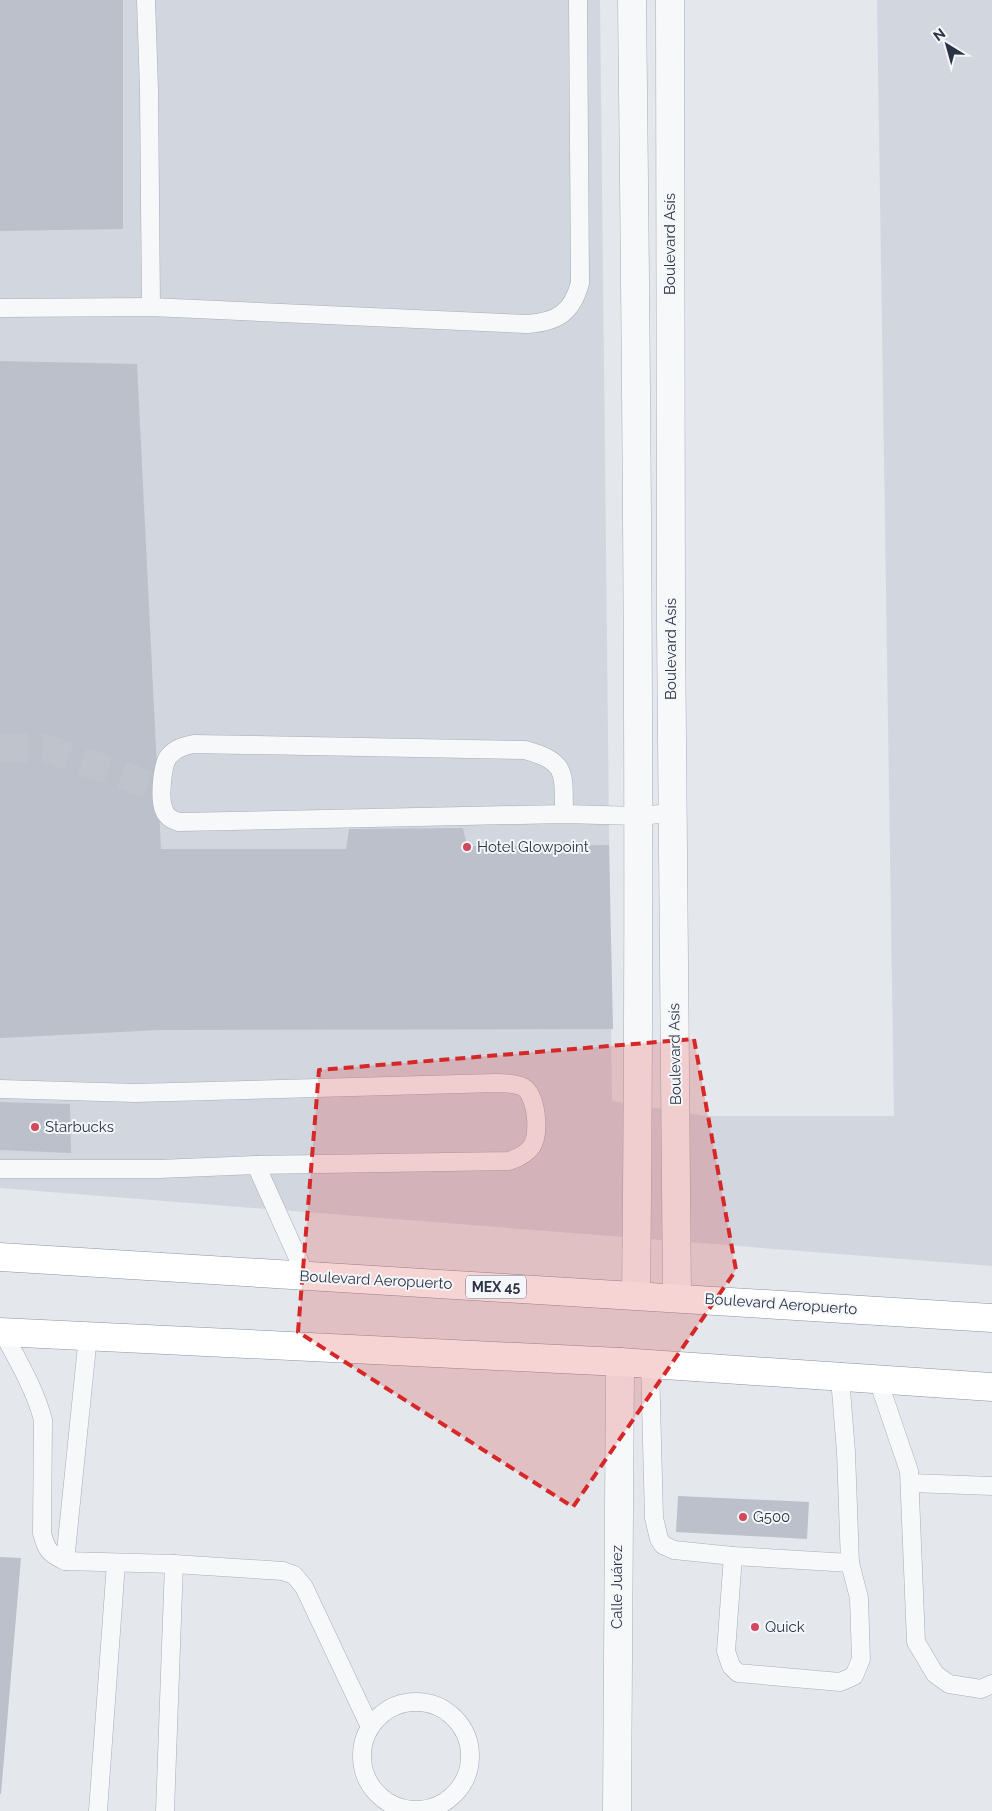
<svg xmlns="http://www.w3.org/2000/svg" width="992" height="1811" viewBox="0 0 992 1811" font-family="Raleway,sans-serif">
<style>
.built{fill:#d2d6de}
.building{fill:#bbc0ca}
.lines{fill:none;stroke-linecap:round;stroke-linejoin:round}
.street-tunnel{stroke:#bfc3cb;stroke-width:28;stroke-dasharray:28 14;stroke-linecap:butt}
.lane-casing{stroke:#a9aeb7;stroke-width:19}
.street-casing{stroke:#a9aeb7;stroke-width:29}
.highway-casing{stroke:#8b94a3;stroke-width:29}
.lane{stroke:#f7f8fa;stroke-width:18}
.street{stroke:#f7f8fa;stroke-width:28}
.highway{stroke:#fff;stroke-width:28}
.marked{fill:#d62828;fill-opacity:0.2;stroke:#d62828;stroke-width:4;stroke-dasharray:10 6;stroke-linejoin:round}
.poi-dot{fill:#d1495b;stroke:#f4f6f9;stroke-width:2}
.labels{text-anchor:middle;stroke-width:4;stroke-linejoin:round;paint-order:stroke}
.shield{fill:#f4f6f9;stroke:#676e7b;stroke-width:1}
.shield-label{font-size:14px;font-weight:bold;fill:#2b3445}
.street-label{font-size:15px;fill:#2b3445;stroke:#f4f6f9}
.poi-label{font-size:15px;fill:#2b3445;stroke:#f4f6f9;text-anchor:start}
</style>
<rect width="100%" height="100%" fill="#e4e7ec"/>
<polygon class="built" points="0,0 600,0 612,1101 707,1116 894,1116 877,0 992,0 992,1266 0,1188"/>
<g class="building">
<polygon points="0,0 123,0 123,229 0,231"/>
<polygon points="0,361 137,364 161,849 346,849 349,829 463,828 467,846 609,845 613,1029 160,1030 0,1038"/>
<polygon points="0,1102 70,1104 71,1153 0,1150"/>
<polygon points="678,1496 809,1502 807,1539 676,1532"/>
<polygon points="0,1557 21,1558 1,1794 0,1794"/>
</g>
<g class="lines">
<polyline class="street-tunnel" points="0,748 45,748 158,788"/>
<g class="lane-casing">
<g id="lane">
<polyline points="146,0 149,90 151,307"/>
<path d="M0 308 151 307 527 324C557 322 572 313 580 283L578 0"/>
<path d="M564 814C563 774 569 762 525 750L194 744C184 746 176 748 169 756 162 764 159 799 164 810 166 816 172 820 179 822L564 814 638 816 672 813"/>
<path d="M0 1089 135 1093 496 1083C504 1083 515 1083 523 1087 537 1095 540 1134 532 1146 527 1154 518 1158 509 1161L256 1165 159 1169H0"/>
<polyline points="256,1165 306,1276"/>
<path d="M3 1333C18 1361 35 1389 43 1420L42 1533C46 1550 50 1554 65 1561L174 1564 283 1571 294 1575 304 1587 370 1727"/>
<polyline points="650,1364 654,1518 659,1539 663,1545 674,1550 733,1556 850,1563 846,1452 840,1378"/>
<polyline points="878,1380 909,1471 916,1642 935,1674 949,1684 981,1689 992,1684"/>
<polyline points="911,1483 992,1486"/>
<polyline points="733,1556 726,1651 731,1666 738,1673 840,1682 854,1676 861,1659 859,1598 850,1563"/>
<polyline points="65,1561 88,1336"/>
<circle cx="416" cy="1756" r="54"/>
<polyline points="98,1811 116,1563"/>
<polyline points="165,1811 174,1564"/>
</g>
</g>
<g class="street-casing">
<g id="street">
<path d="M632 0C637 432 641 863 636 1295"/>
<polyline points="670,0 671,627 677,1297"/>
<polyline points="617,1811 620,1362"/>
</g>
</g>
<g class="highway-casing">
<g id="highway">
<polyline points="0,1257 992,1318"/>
<polyline points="0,1332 620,1362 992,1387"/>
</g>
</g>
<use href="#lane" class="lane"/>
<use href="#street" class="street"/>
<use href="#highway" class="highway"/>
</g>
<path class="marked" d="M694 1039 736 1270 573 1507 298 1332 319 1070Z"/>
<g class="poi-dot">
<circle cx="467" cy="847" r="5"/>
<circle cx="35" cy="1127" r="5"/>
<circle cx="743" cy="1517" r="5"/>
<circle cx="755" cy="1627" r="5"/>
</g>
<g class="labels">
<rect class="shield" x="466" y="1275.5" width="60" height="23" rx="4"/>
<g class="shield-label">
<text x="496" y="1292">MEX 45</text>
</g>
<g class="street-label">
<text transform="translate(670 244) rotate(-90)" y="5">Boulevard Asís</text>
<text transform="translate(671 649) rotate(-90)" y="5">Boulevard Asís</text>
<text transform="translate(675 1054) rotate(-91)" y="5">Boulevard Asís</text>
<text transform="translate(376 1280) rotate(3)" y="5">Boulevard Aeropuerto</text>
<text transform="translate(781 1304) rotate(4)" y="5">Boulevard Aeropuerto</text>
<text transform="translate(617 1587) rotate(-90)" y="5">Calle Juárez</text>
</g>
<g class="poi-label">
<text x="477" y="852">Hotel Glowpoint</text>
<text x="45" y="1132">Starbucks</text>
<text x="753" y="1522">G500</text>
<text x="765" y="1632">Quick</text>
</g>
</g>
<g transform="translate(947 45) rotate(323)" stroke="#f4f6f9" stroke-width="4" paint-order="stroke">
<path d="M0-4L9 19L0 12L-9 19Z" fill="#2b3445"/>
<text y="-8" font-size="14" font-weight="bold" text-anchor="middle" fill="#2b3445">N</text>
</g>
</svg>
